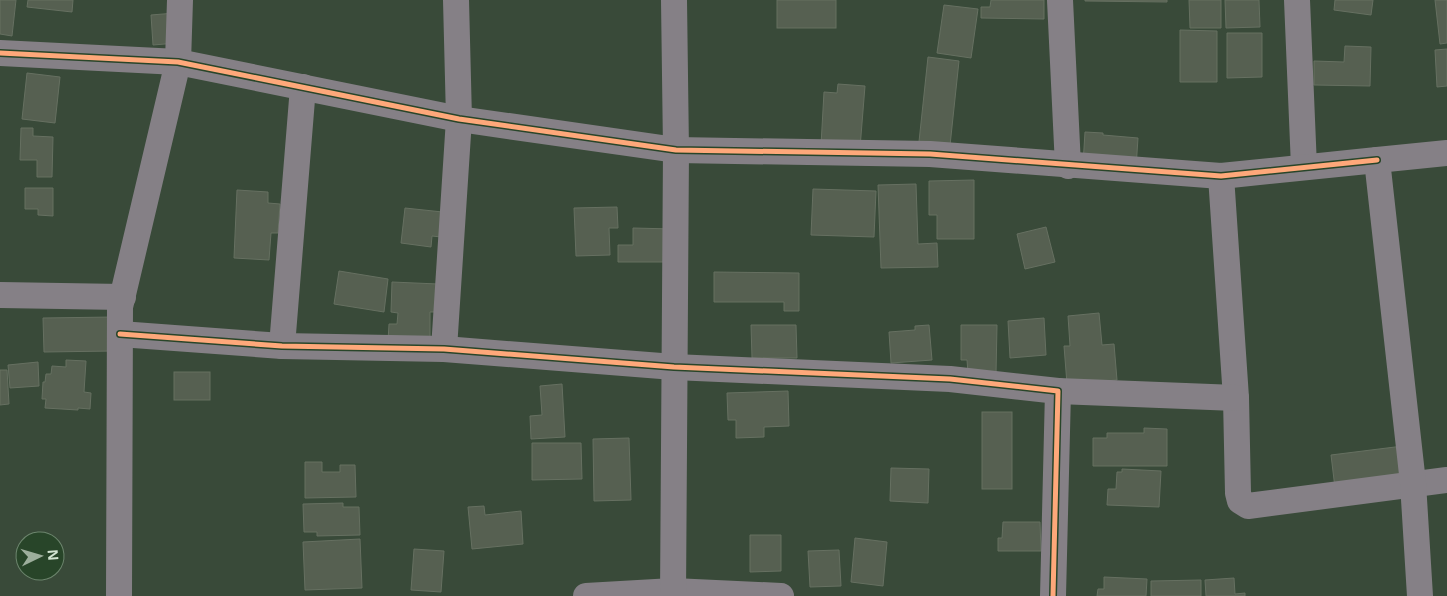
<svg xmlns="http://www.w3.org/2000/svg" width="1447" height="596" viewBox="0 0 1447 596" font-family="'Noto Sans',sans-serif">
<style>
.building{fill:#566051;stroke:#667061}
.lines{fill:none;stroke-linecap:round;stroke-linejoin:round}
.minor{stroke:#858086;stroke-width:26}
.cycleway-casing{stroke:#284529;stroke-width:8}
.cycleway{stroke:#fea87a;stroke-width:5}
</style>
<rect width="100%" height="100%" fill="#394a39"/>
<g class="building">
<polygon points="0,0 16,0 12,36 0,34"/>
<polygon points="28,0 73,0 72,12 27,7"/>
<rect x="777" y="0" width="59" height="28"/>
<polygon points="991,0 1044,0 1044,19 981,18 981,7 990,7"/>
<polygon points="1085,0 1167,0 1167,2 1085,1"/>
<polygon points="1189,0 1221,0 1221,28 1190,28"/>
<polygon points="1225,0 1259,0 1260,27 1226,28"/>
<polygon points="1335,0 1373,0 1371,15 1334,10"/>
<polygon points="1435,0 1447,0 1447,43 1440,44"/>
<polygon points="944,5 978,9 971,58 937,53"/>
<polygon points="175,13 177,43 153,45 151,15"/>
<polygon points="1180,30 1217,31 1217,82 1180,82"/>
<polygon points="1227,33 1262,33 1262,77 1227,78"/>
<polygon points="1345,46 1371,47 1370,86 1314,85 1314,61 1344,62"/>
<polygon points="1447,49 1447,86 1437,87 1435,50"/>
<polygon points="928,57 959,61 949,155 918,151"/>
<polygon points="27,73 60,77 55,123 22,119"/>
<polygon points="838,84 865,86 860,148 821,145 824,92 837,93"/>
<polygon points="21,128 33,128 33,136 53,137 52,177 37,177 37,160 20,160"/>
<polygon points="1085,132 1103,133 1103,135 1138,138 1136,168 1083,164"/>
<polygon points="974,180 974,239 937,239 937,215 929,215 929,181"/>
<polygon points="916,184 918,244 937,243 938,267 881,268 878,185"/>
<polygon points="25,188 53,188 53,216 38,215 38,209 25,209"/>
<polygon points="813,189 876,191 874,237 811,235"/>
<polygon points="237,190 268,192 268,203 280,204 278,233 271,233 269,260 234,258"/>
<polygon points="617,207 618,228 609,228 610,255 576,256 574,208"/>
<polygon points="405,208 452,213 441,237 432,236 431,247 401,243"/>
<polygon points="1046,227 1055,262 1025,269 1017,234"/>
<polygon points="633,228 673,229 672,262 618,262 618,245 633,245"/>
<polygon points="339,271 388,279 384,312 334,304"/>
<polygon points="714,272 799,273 799,311 784,311 784,302 714,302"/>
<polygon points="392,282 438,284 437,312 430,312 430,342 388,341 389,324 397,324 398,313 391,312"/>
<polygon points="1099,313 1102,345 1114,344 1117,380 1067,384 1064,346 1070,346 1068,316"/>
<polygon points="113,317 114,351 44,352 43,318"/>
<polygon points="1044,318 1046,355 1010,358 1008,321"/>
<polygon points="751,325 796,325 797,358 752,358"/>
<polygon points="929,325 932,360 891,363 889,332 915,330 915,326"/>
<polygon points="961,325 997,325 996,374 968,373 967,360 961,360"/>
<polygon points="66,360 86,361 84,392 91,393 90,409 78,408 78,410 45,408 46,399 42,399 43,382 45,382 46,374 51,374 52,366 66,367"/>
<polygon points="38,362 39,386 10,388 8,365"/>
<polygon points="0,370 7,370 9,404 0,405"/>
<rect x="174" y="372" width="36" height="28"/>
<polygon points="562,384 565,437 531,439 530,416 542,415 540,386"/>
<polygon points="788,391 789,426 764,427 764,437 736,438 736,420 728,420 727,393"/>
<rect x="982" y="412" width="30" height="77"/>
<polygon points="1144,428 1167,429 1167,466 1093,466 1093,438 1107,438 1107,433 1144,433"/>
<polygon points="629,438 631,500 594,501 593,439"/>
<polygon points="532,443 581,443 582,479 532,480"/>
<polygon points="1403,446 1408,479 1335,488 1331,455"/>
<polygon points="305,462 322,462 322,472 340,472 340,465 355,465 356,497 305,498"/>
<polygon points="891,468 929,469 928,503 890,501"/>
<polygon points="1122,469 1161,471 1159,507 1107,505 1108,489 1116,489 1117,472 1122,472"/>
<polygon points="343,503 343,507 359,507 360,535 317,536 317,532 304,532 303,504"/>
<polygon points="484,506 485,515 521,511 523,544 472,549 468,507"/>
<polygon points="1003,522 1040,522 1041,551 998,551 998,538 1002,538"/>
<polygon points="750,535 781,535 781,571 750,572"/>
<polygon points="855,538 887,542 883,586 851,582"/>
<polygon points="360,539 362,588 305,590 303,542"/>
<polygon points="414,549 444,551 441,592 411,590"/>
<polygon points="839,550 841,586 810,587 808,551"/>
<polygon points="1104,577 1147,579 1146,596 1097,596 1098,589 1104,589"/>
<polygon points="1234,578 1235,594 1245,593 1245,596 1206,596 1205,580"/>
<polygon points="1201,580 1201,596 1151,596 1151,581"/>
</g>
<g class="lines">
<g class="minor">
<polyline points="1060,0 1068,166"/>
<polyline points="1297,0 1304,167"/>
<polyline points="0,53 178,62 459,119 676,150 930,154 1221,176 1377,160"/>
<polyline points="1221,176 1236,398 1238,493 1240,501 1248,506 1447,480"/>
<polyline points="0,295 123,297"/>
<polyline points="120,334 282,346 444,349 674,367 950,379 1058,391 1053,596"/>
<polyline points="282,346 303,87"/>
<polyline points="444,349 459,119 456,0"/>
<polyline points="1058,391 1236,398"/>
<polyline points="119,596 120,307 178,62 180,0"/>
<polyline points="586,596 673,591 781,596"/>
<polyline points="673,596 676,150 674,0"/>
<polyline points="1420,596 1413,483 1377,160 1447,153"/>
</g>
<g class="cycleway-casing">
<g id="cycleway">
<polyline points="0,53 178,62 459,119 676,150 930,154 1221,176 1377,160"/>
<polyline points="120,334 282,346 444,349 674,367 950,379 1058,391 1053,596"/>
</g>
</g>
<use href="#cycleway" class="cycleway"/>
</g>
<g transform="translate(40 556) rotate(85)"><circle r="24" fill="#284529" stroke="#6c856d"/>
<path d="M0-4L9 19L0 12L-9 19Z" fill="#9dae9c"/>
<text y="-8" font-size="14" font-weight="bold" text-anchor="middle" fill="#d3e4d2">N</text>
</g>
</svg>
